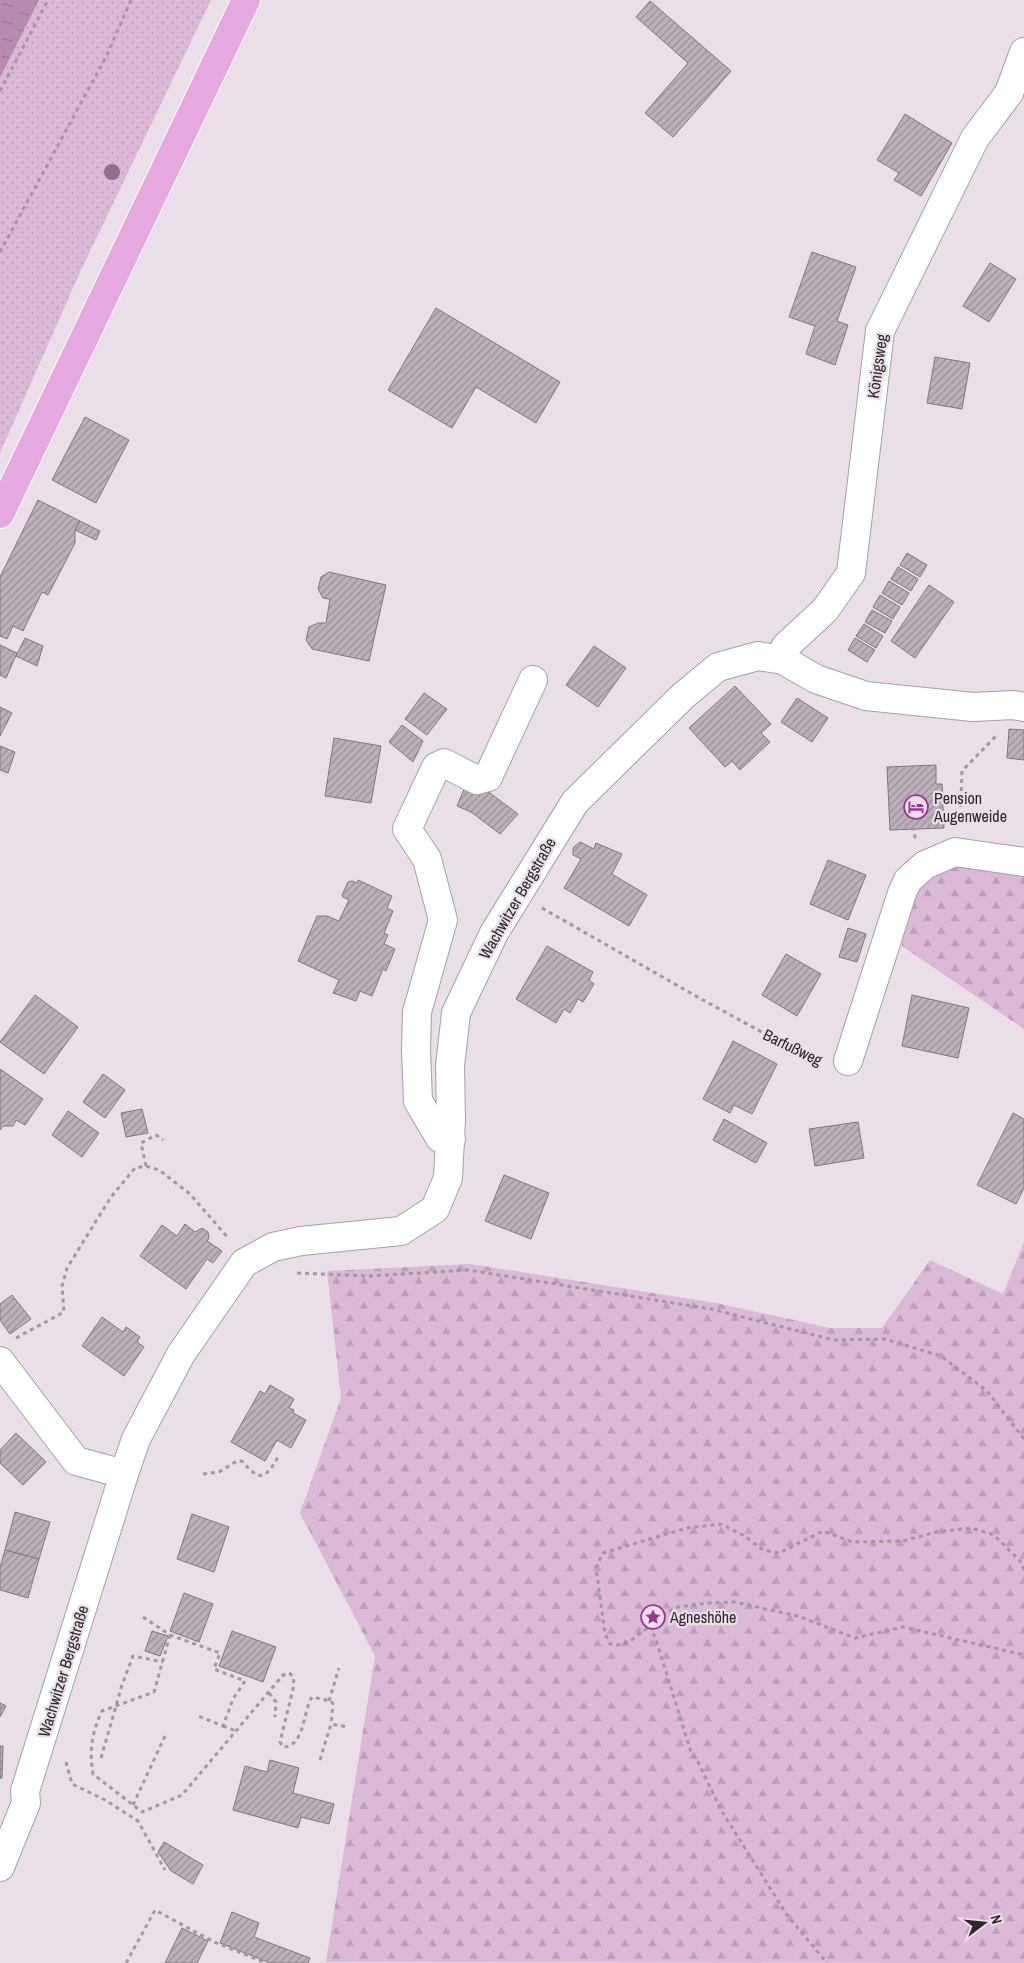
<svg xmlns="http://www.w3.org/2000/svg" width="1024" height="1963" viewBox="0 0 1024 1963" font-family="'Archivo Narrow',sans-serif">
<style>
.grass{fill:url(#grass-dots)}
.forest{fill:url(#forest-firs)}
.water{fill:url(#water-ripples)}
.building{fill:url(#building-hatch);stroke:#80767f}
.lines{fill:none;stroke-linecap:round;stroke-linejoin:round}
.minor-casing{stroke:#a99ea7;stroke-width:30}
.major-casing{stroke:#fff;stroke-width:30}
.path{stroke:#a298a0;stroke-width:3;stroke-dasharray:4 4;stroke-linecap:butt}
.minor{stroke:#fff;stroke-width:28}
.major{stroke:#e5a8df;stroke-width:28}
.tree{fill:#906c8d}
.labels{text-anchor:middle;stroke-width:4.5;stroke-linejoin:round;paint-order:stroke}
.street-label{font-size:16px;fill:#2c272b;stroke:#eadee8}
.poi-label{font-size:16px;fill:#2c272b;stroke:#eadee8;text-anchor:start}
</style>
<defs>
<pattern id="grass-dots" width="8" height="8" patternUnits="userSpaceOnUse" patternTransform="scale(1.25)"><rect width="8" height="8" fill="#dcb9d7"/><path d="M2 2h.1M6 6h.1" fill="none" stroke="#bd9fb9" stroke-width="1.8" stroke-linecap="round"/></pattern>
<pattern id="forest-firs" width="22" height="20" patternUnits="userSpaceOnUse" patternTransform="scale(1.25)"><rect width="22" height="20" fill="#dcb9d7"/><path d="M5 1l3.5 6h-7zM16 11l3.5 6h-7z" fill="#bd9fb9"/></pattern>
<pattern id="water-ripples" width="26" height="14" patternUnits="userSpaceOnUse" patternTransform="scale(1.25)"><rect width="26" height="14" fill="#b78ab1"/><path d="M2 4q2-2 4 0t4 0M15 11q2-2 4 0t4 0" fill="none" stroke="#957190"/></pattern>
<pattern id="building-hatch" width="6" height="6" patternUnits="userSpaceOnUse" patternTransform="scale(1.25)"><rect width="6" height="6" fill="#bcb1ba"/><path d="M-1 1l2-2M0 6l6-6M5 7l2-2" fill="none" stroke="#999097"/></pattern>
</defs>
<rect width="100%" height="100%" fill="#eadee8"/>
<polygon class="grass" points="39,0 211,0 81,270 0,453 0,78"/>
<g class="forest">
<polygon points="960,860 1024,869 1024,1029 902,946 901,917 921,885"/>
<polygon points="1024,1242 1024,1963 326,1962 375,1656 300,1513 341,1398 327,1271 470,1264 716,1303 830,1328 882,1328 930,1260 1003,1294"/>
</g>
<polygon class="water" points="0,0 39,0 0,78"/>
<g class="building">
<polygon points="650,1 731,71 673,137 645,113 688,63 636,17"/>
<polygon points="905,114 952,143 921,196 894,180 899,173 877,160"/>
<polygon points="812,252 856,267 837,321 848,325 835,365 806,354 815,326 789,317"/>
<polygon points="990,263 1016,279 989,322 963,306"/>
<polygon points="436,308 560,382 536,423 476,387 452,428 388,390"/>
<polygon points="935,357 970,363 962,409 927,403"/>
<polygon points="85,417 129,440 96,503 52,480"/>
<polygon points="38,500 80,521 75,530 75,543 48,595 42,592 23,631 13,626 7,639 0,636 0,577"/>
<polygon points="80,521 100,531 96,540 75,530"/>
<polygon points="907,553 927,565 920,577 900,565"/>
<polygon points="898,567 918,579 911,591 891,579"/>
<polygon points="329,572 386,585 369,661 312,649 306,640 309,627 318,623 326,623 330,599 323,598 318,589 321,577"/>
<polygon points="889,581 909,593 902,605 882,593"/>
<polygon points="929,585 954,602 915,658 891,641"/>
<polygon points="880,595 900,607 893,619 873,607"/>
<polygon points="872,610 892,621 885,633 865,622"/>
<polygon points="864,624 883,636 876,648 856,636"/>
<polygon points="25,638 43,646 37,666 16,656"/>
<polygon points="855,638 875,650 867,662 848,650"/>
<polygon points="0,645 17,653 6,678 0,675"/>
<polygon points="594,646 626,668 598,707 566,685"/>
<polygon points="735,686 771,724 761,733 770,742 740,770 732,761 725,767 689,728"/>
<polygon points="424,693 447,709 427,735 405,719"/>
<polygon points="797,698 828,718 812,742 781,722"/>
<polygon points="0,707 12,713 0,736"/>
<polygon points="402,725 423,741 413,762 389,742"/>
<polygon points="1009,729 1024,730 1024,760 1007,758"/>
<polygon points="334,738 381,746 371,803 325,796"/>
<polygon points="0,746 15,752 8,773 0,770"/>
<polygon points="936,765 936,784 942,784 944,828 890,830 887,767"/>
<polygon points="468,780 490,793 518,814 500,834 471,812 457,806"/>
<polygon points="580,842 594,849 596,843 622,854 612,874 647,895 629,926 564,888 581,859 573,855 573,848"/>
<polygon points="828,860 866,875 848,920 810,904"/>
<polygon points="358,880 392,896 387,908 393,911 384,933 388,935 384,944 395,949 386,971 383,969 372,996 360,991 356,1001 333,993 339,980 298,961 317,916 327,916 339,921 349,900 343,897 342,895 348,882 352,881 357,883"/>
<polygon points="848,928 866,934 857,962 839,957"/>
<polygon points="547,946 593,972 589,980 594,984 583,1002 578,999 570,1013 564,1009 556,1023 516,999"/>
<polygon points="786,954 821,974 797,1016 762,995"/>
<polygon points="35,995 78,1027 44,1074 0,1042"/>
<polygon points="912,995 969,1008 958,1058 902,1046"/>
<polygon points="733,1041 777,1064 752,1114 734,1105 730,1113 703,1099"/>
<polygon points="0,1069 43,1099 25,1125 16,1120 13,1126 3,1126 0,1130"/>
<polygon points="103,1074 125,1090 105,1118 83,1102"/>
<polygon points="142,1109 148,1133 126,1137 121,1113"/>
<polygon points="68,1111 99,1133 82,1157 52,1135"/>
<polygon points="1013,1113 1024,1119 1024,1188 1016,1204 977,1185"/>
<polygon points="724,1119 767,1143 756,1163 713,1140"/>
<polygon points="858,1122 864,1158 815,1166 809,1129"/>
<polygon points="504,1175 549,1193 531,1239 485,1221"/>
<polygon points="185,1224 195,1232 202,1228 208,1232 209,1238 207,1241 222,1251 213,1263 207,1259 186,1289 140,1256 162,1225 177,1236"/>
<polygon points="12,1295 31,1319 10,1334 0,1320 0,1304"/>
<polygon points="102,1317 123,1332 126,1327 140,1337 137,1342 144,1347 124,1376 82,1346"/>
<polygon points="270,1385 294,1399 289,1408 294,1410 293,1413 306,1420 291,1448 277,1440 265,1461 231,1442 260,1391 265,1394"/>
<polygon points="16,1433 46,1462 23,1485 0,1463 0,1450"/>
<polygon points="15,1512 50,1522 39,1559 5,1550"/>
<polygon points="192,1514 229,1527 214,1572 177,1559"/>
<polygon points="5,1550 39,1559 28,1598 0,1590 0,1567"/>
<polygon points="184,1593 213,1604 199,1642 170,1631"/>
<polygon points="152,1631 168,1636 160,1656 145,1651"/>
<polygon points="232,1631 276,1647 263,1682 219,1666"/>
<polygon points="0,1703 6,1706 0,1717"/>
<polygon points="0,1746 3,1746 2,1778 0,1778"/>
<polygon points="270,1760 299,1768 293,1793 334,1804 329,1824 301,1817 298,1828 233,1810 245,1766 267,1772"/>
<polygon points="164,1842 203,1865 193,1884 171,1871 158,1852"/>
<polygon points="232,1912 259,1923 254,1937 310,1958 308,1963 270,1963 220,1943"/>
<polygon points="182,1928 208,1941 197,1963 165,1963"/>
</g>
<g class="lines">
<g class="minor-casing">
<g id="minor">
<polyline points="783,660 785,647 825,610 851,573 880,331 975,138 1009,93 1024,52"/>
<polyline points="848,1061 902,893 908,880 925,865 955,852 1024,862"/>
<polyline points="451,1139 440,1138 418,1101 416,1050 417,1012 443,920 427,859 407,829 436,767 444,763 477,780 488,777 533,680"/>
<polyline points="0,1361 76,1461 124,1474"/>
<polyline points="0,1867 26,1803 25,1791 124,1474 136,1439 181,1354 244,1263 273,1247 301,1241 401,1231 435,1209 448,1178 451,1120 450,1066 456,1013 494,933 575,802 684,695 718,667 758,656 783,660 816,679 866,696 973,707 1013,705 1024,707"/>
</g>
</g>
<g class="major-casing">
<polyline id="major" points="0,514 246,0"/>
</g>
<g class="path">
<polyline points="0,91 48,0"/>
<polyline points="0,252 107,55 131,0"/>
<polyline points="960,823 962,771 997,735"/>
<polyline points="914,838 915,837 914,829"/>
<polyline points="542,908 694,995 820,1064"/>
<polyline points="146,1166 141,1143 156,1135 163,1140"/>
<polyline points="297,1273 370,1276 468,1270 711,1309 834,1340 885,1339 941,1356 987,1391 1024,1439"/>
<polyline points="16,1338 64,1312 62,1286 67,1268 111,1197 135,1168 146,1166 159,1170 190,1194 229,1239"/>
<path d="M203 1474 219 1472 237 1461H242C260 1483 266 1479 279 1455"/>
<polyline points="1024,1570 1022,1563 994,1535 971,1528 936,1532 903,1541 852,1542 823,1531 779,1553 763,1550 743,1535 721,1524 687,1528 603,1553 596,1567 605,1634 610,1644 618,1645 629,1642 650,1626 658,1617 678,1607 707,1603 734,1602 798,1616 855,1638 903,1627 1020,1654 1024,1653"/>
<polyline points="143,1617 170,1635 220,1653 214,1669 245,1681 233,1699 223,1726 198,1716"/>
<polyline points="650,1626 656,1640 691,1752 698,1762 721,1810 787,1915 827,1963"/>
<path d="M170 1635 154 1692 102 1711C92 1732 89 1751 93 1774L142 1812 182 1795 283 1675 289 1673 293 1676 294 1685 280 1742 283 1747C305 1747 303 1710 312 1697L331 1701 333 1704 331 1724"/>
<polyline points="269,1693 276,1702 275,1717"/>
<polyline points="329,1701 339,1668"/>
<polyline points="223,1726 236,1731"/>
<polyline points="101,1758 122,1685 133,1656 163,1662"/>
<polyline points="320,1760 331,1724 348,1727"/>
<polyline points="66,1762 72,1784 105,1800 138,1821 165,1870"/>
<polyline points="133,1805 165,1736"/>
<polyline points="126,1963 155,1910 214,1942 266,1963"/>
</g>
<use href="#minor" class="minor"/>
<use href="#major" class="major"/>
</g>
<circle class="tree" cx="112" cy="172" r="8"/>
<defs>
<g id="hotel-ring" transform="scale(1.25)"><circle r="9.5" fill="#eadee8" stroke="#9e3497" stroke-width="1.5"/><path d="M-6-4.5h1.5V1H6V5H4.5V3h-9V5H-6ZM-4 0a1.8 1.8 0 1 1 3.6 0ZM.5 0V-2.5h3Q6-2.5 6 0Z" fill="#9e3497"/></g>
<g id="sight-ring" transform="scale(1.25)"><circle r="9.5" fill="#eadee8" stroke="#9e3497" stroke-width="1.5"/><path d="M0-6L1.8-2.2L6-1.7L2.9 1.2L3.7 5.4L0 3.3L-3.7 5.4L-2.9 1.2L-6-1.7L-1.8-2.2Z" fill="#9e3497"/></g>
</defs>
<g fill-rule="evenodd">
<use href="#hotel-ring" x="916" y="807"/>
<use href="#sight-ring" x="653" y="1617"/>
</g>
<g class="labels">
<g class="street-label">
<text transform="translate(877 366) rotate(-82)" y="6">Königsweg</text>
<text transform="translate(517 898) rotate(-60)" y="6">Wachwitzer Bergstraße</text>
<text transform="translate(793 1047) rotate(26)" y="6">Barfußweg</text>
<text transform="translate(63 1671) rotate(-73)" y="6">Wachwitzer Bergstraße</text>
</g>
<g class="poi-label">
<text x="934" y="804">Pension<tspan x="934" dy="18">Augenweide</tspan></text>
<text x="670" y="1623">Agneshöhe</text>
</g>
</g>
<g transform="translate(984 1923) rotate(74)" stroke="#eadee8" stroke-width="4" paint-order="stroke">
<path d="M0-4L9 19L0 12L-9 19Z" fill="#2c272b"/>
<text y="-8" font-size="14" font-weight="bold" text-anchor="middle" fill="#2c272b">N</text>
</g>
</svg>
